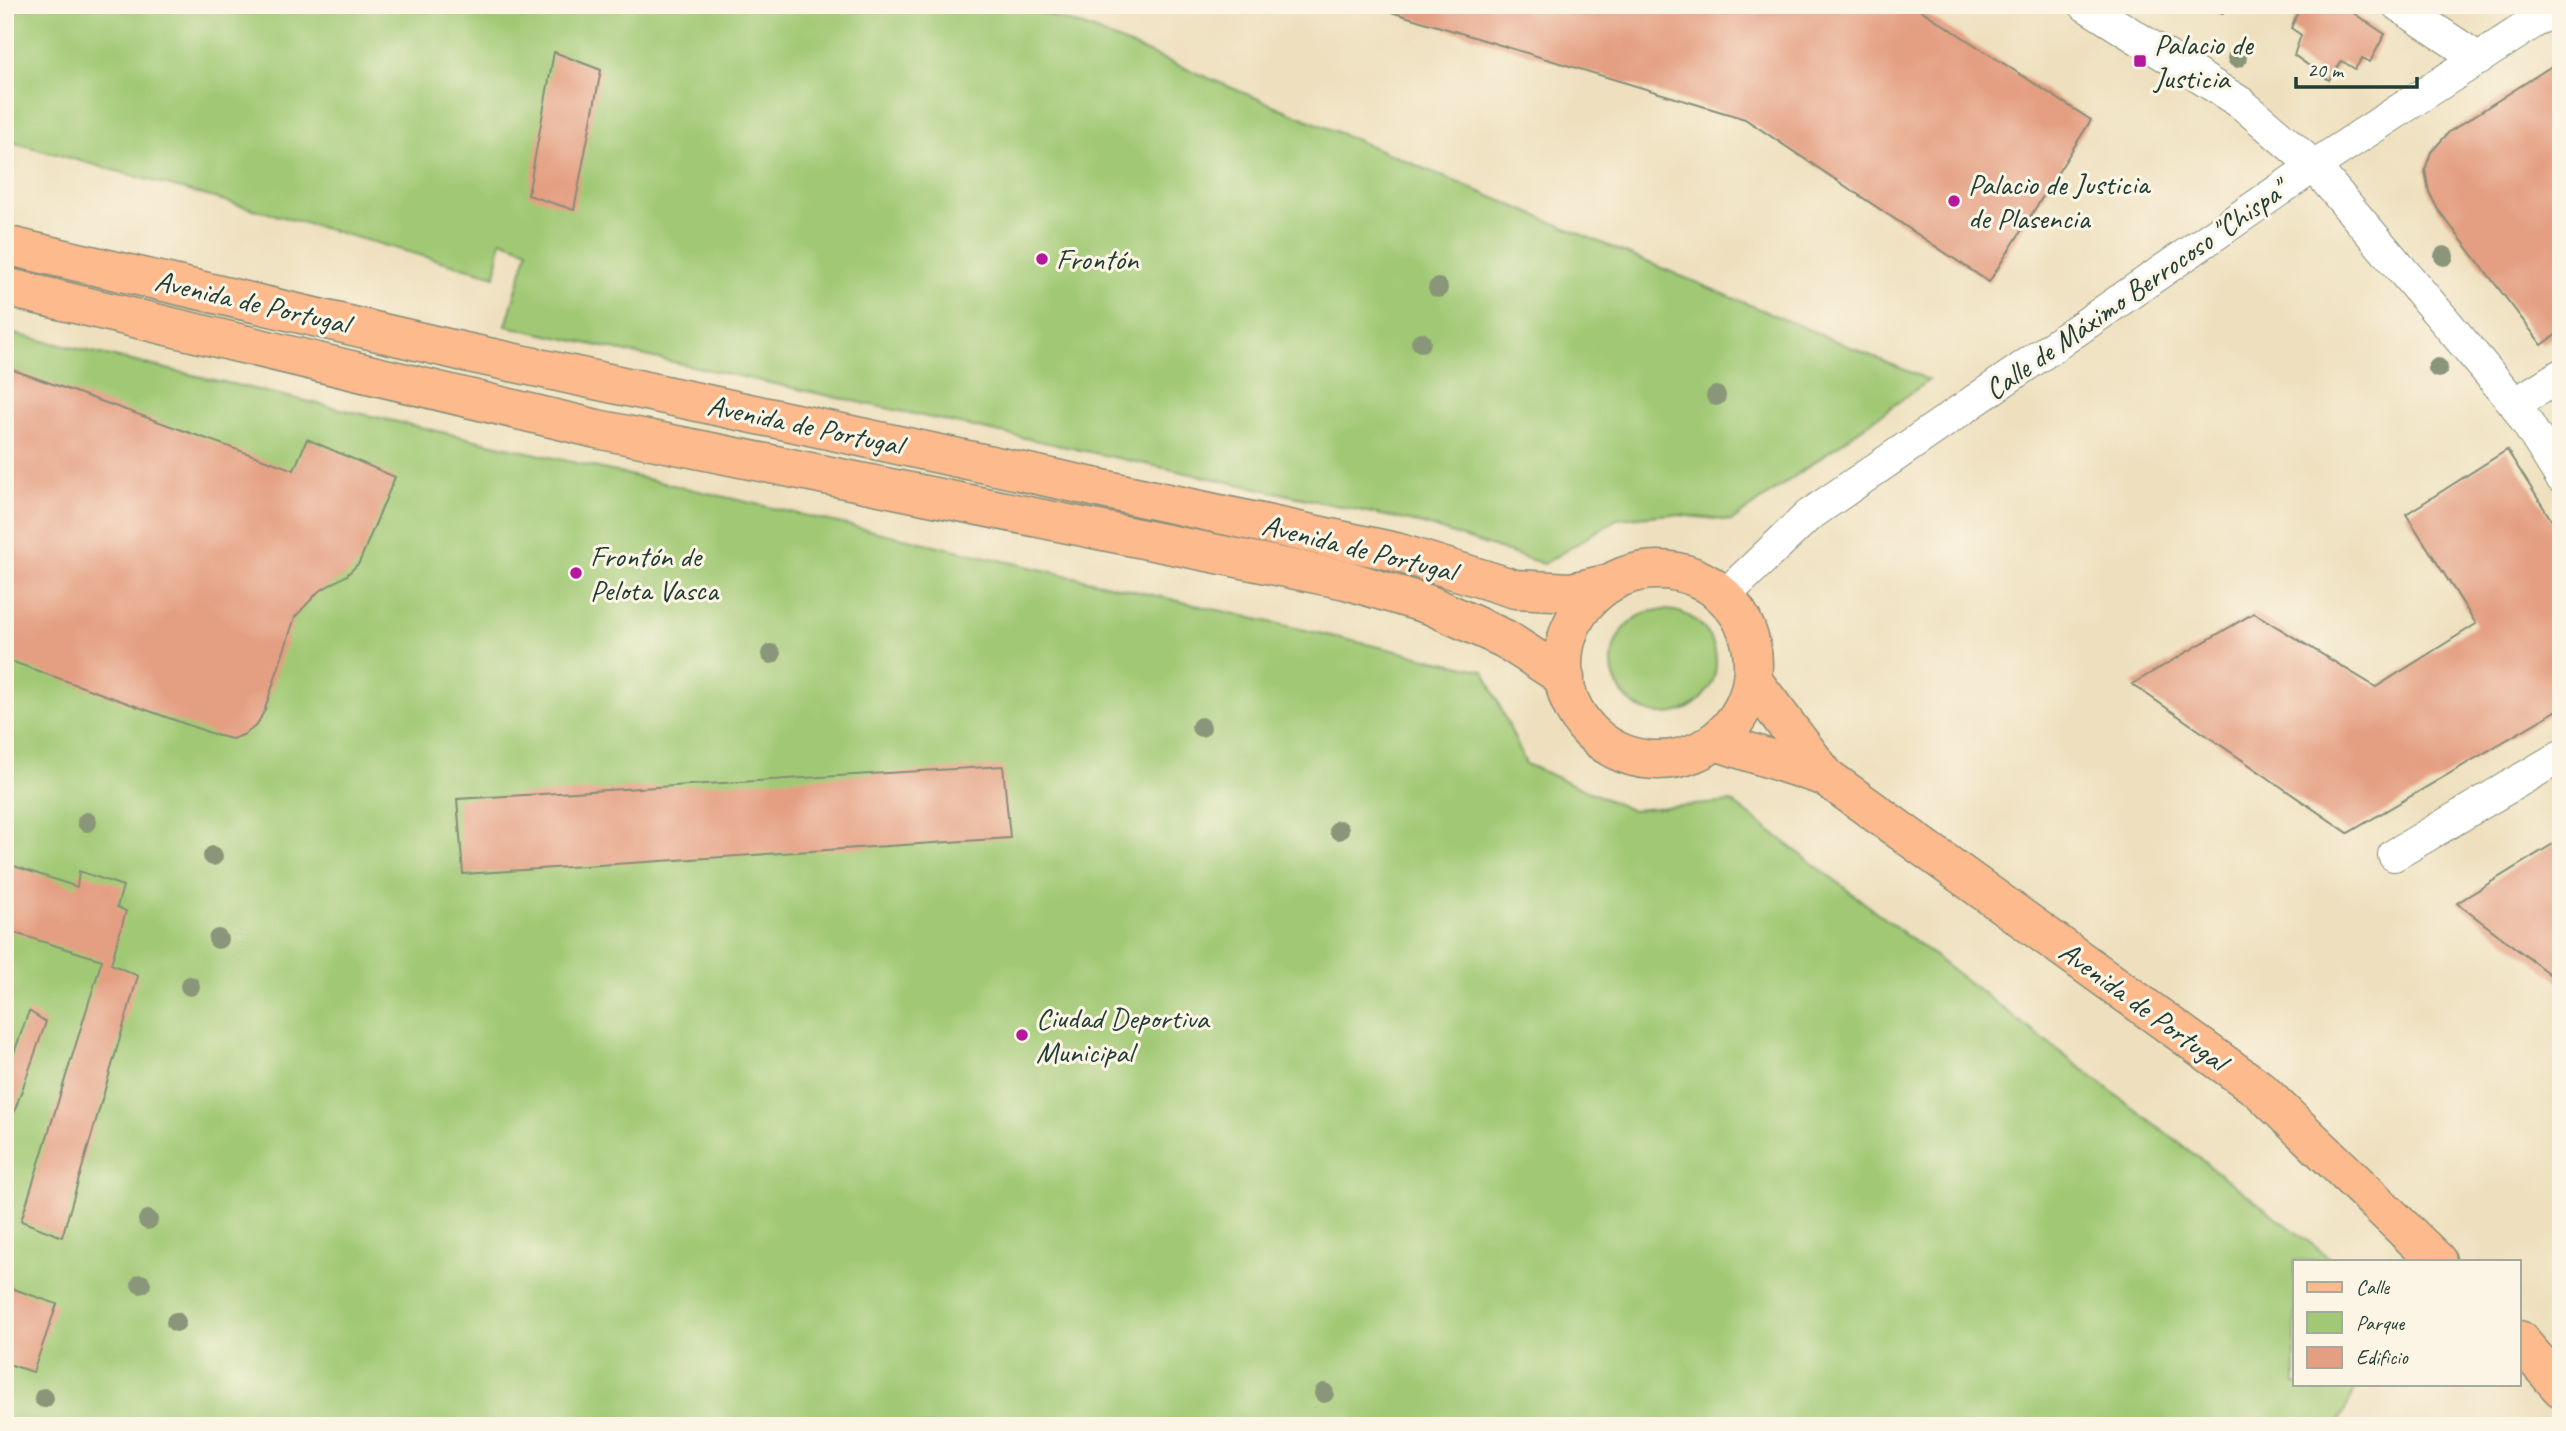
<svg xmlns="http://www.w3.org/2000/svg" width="2566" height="1431" viewBox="0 0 2566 1431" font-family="Caveat,sans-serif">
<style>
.green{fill:#a1c975;stroke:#608354;stroke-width:2}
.building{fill:#e49f82}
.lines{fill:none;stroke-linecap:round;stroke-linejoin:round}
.street-casing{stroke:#868e79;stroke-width:34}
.primary-casing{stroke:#868e79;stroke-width:41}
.street{stroke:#fff;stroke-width:32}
.primary{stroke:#fcba8d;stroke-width:38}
.tree{fill:#8a9679}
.poi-dot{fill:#b5179e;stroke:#fcf5e5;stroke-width:2.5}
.labels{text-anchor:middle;stroke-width:6;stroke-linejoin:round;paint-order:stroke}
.poi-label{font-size:30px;fill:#1f3d34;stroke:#fcf5e5;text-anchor:start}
.street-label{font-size:30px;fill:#1f3d34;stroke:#fcf5e5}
</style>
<rect width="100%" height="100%" fill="#fcf5e5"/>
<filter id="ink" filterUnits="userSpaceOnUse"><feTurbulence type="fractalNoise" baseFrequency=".0143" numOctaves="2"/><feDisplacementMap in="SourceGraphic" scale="14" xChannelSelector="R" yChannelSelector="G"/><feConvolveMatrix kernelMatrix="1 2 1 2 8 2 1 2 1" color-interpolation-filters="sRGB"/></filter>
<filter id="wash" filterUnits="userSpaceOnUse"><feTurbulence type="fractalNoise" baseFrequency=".00686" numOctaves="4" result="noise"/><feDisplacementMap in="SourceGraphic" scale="28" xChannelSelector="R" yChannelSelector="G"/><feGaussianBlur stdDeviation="1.57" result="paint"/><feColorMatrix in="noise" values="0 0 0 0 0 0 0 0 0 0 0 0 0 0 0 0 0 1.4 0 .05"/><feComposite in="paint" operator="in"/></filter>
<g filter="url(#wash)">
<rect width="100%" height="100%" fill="#eee0be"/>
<g class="green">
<polygon points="5,5 1017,5 1089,28 1929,380 1732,521 1670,514 1617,519 1544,564 1423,524 506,326 528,250 501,240 495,276 5,140"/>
<polygon points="5,332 1484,671 1526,764 1631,810 1732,802 2334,1261 2295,1261 2295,1384 2358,1384 2337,1426 5,1426"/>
<circle cx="1664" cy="662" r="52"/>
</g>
<g id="blocks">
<g class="building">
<polygon points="1368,5 1913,5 2091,120 1989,282 1745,119"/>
<polygon points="2208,5 2228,5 2222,14"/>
<polygon points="2242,5 2259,5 2254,13"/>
<polygon points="2301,5 2341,5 2385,34 2370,62 2362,58 2355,69 2342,61 2329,80 2294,55 2301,35 2291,28"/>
<polygon points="554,52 601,70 574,210 528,195"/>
<polygon points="2561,60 2561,331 2542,345 2437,208 2429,192 2425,170 2431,152 2449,132"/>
<polygon points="5,367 294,470 307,439 395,477 359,563 347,575 318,592 295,617 265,709 257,725 243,735 232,739 216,735 5,659"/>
<polygon points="2507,450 2561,535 2561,708 2348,833 2132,684 2254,613 2376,687 2476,624 2406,514"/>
<polygon points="1003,766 1010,838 463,874 457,799"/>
<polygon points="2561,839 2561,983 2457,903"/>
<polygon points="5,863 77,887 79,871 123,886 117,907 126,911 111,964 138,976 62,1237 21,1221 102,960 5,930"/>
<polygon points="29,1011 46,1022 5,1138 5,1078"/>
<polygon points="5,1286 57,1304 33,1372 5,1363"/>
</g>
</g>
</g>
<g filter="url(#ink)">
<use href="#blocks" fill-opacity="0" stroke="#868e79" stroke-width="2"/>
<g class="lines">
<g class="street-casing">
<g id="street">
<polyline points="2085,5 2241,103 2314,166 2515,404 2561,477"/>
<polyline points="2398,5 2479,59"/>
<polyline points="2515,404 2561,375"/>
<polyline points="1725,595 1808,516 2314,166 2560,5"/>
<polyline points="2394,855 2561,756"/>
</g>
</g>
<g class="primary-casing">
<g id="primary">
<polyline points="5,245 460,351 1396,552 1515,589 1571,592 1606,584"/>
<polyline points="5,287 597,429 1346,580 1430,605 1505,639 1565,678"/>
<circle cx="1658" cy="665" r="95"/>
<polyline points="1753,681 1826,777"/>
<polyline points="1718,742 1826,777 2260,1090 2437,1261"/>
<polyline points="2519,1340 2561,1388"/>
</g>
</g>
<use href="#street" class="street"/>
<use href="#primary" class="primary"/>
</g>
<g class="tree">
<circle cx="2237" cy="58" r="10"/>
<circle cx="2444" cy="256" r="10"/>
<circle cx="1438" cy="288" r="10"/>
<circle cx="1421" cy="342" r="10"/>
<circle cx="2438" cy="368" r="10"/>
<circle cx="1716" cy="396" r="10"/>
<circle cx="771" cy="654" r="10"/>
<circle cx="1201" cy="727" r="10"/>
<circle cx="87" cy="822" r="10"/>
<circle cx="1339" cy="830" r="10"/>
<circle cx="213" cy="856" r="10"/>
<circle cx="218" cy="939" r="10"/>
<circle cx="190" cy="986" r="10"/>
<circle cx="148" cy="1220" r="10"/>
<circle cx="141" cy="1284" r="10"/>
<circle cx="176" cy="1322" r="10"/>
<circle cx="1324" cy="1393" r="10"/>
<circle cx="44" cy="1398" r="10"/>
</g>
</g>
<g class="poi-dot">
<rect x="2133" y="54" width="14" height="14" rx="3.5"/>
<circle cx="1954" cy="201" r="7"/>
<circle cx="1042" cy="259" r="7"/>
<circle cx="576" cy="573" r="7"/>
<circle cx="1022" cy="1035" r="7"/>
</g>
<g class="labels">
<g class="poi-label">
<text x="2154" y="54">Palacio de<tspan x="2154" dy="34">Justicia</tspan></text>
<text x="1968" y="194">Palacio de Justicia<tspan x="1968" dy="34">de Plasencia</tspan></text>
<text x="1056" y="269">Frontón</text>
<text x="590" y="566">Frontón de<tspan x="590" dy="34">Pelota Vasca</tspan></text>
<text x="1036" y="1028">Ciudad Deportiva<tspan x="1036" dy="34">Municipal</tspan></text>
</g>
<g class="street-label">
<text transform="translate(2135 290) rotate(-35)" y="10">Calle de Máximo Berrocoso "Chispa"</text>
<text transform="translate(252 302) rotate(13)" y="10">Avenida de Portugal</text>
<text transform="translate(805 425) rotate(12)" y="10">Avenida de Portugal</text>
<text transform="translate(1359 548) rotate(14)" y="10">Avenida de Portugal</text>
<text transform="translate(2143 1006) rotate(36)" y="10">Avenida de Portugal</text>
</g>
</g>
<rect width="2566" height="1431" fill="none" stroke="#fcf5e5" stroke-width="28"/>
<rect x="2293" y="1260" width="228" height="126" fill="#fcf5e5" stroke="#a4ab9e" stroke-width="2"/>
<rect x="2307" y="1282" width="35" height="10" fill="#fcba8d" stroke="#a4ab9e" stroke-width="2"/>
<text x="2356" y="1294" font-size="21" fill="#1f3d34">Calle</text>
<rect x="2307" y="1312" width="35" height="21" fill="#a1c975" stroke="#a4ab9e" stroke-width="2"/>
<text x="2356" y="1330" font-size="21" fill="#1f3d34">Parque</text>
<rect x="2307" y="1347" width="35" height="21" fill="#e49f82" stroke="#a4ab9e" stroke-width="2"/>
<text x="2356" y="1364" font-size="21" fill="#1f3d34">Edificio</text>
<path d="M2296 77v10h121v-10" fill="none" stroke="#1f3d34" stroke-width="3.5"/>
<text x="2307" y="77" font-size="21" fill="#1f3d34" stroke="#fcf5e5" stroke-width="5" paint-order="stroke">20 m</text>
</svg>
